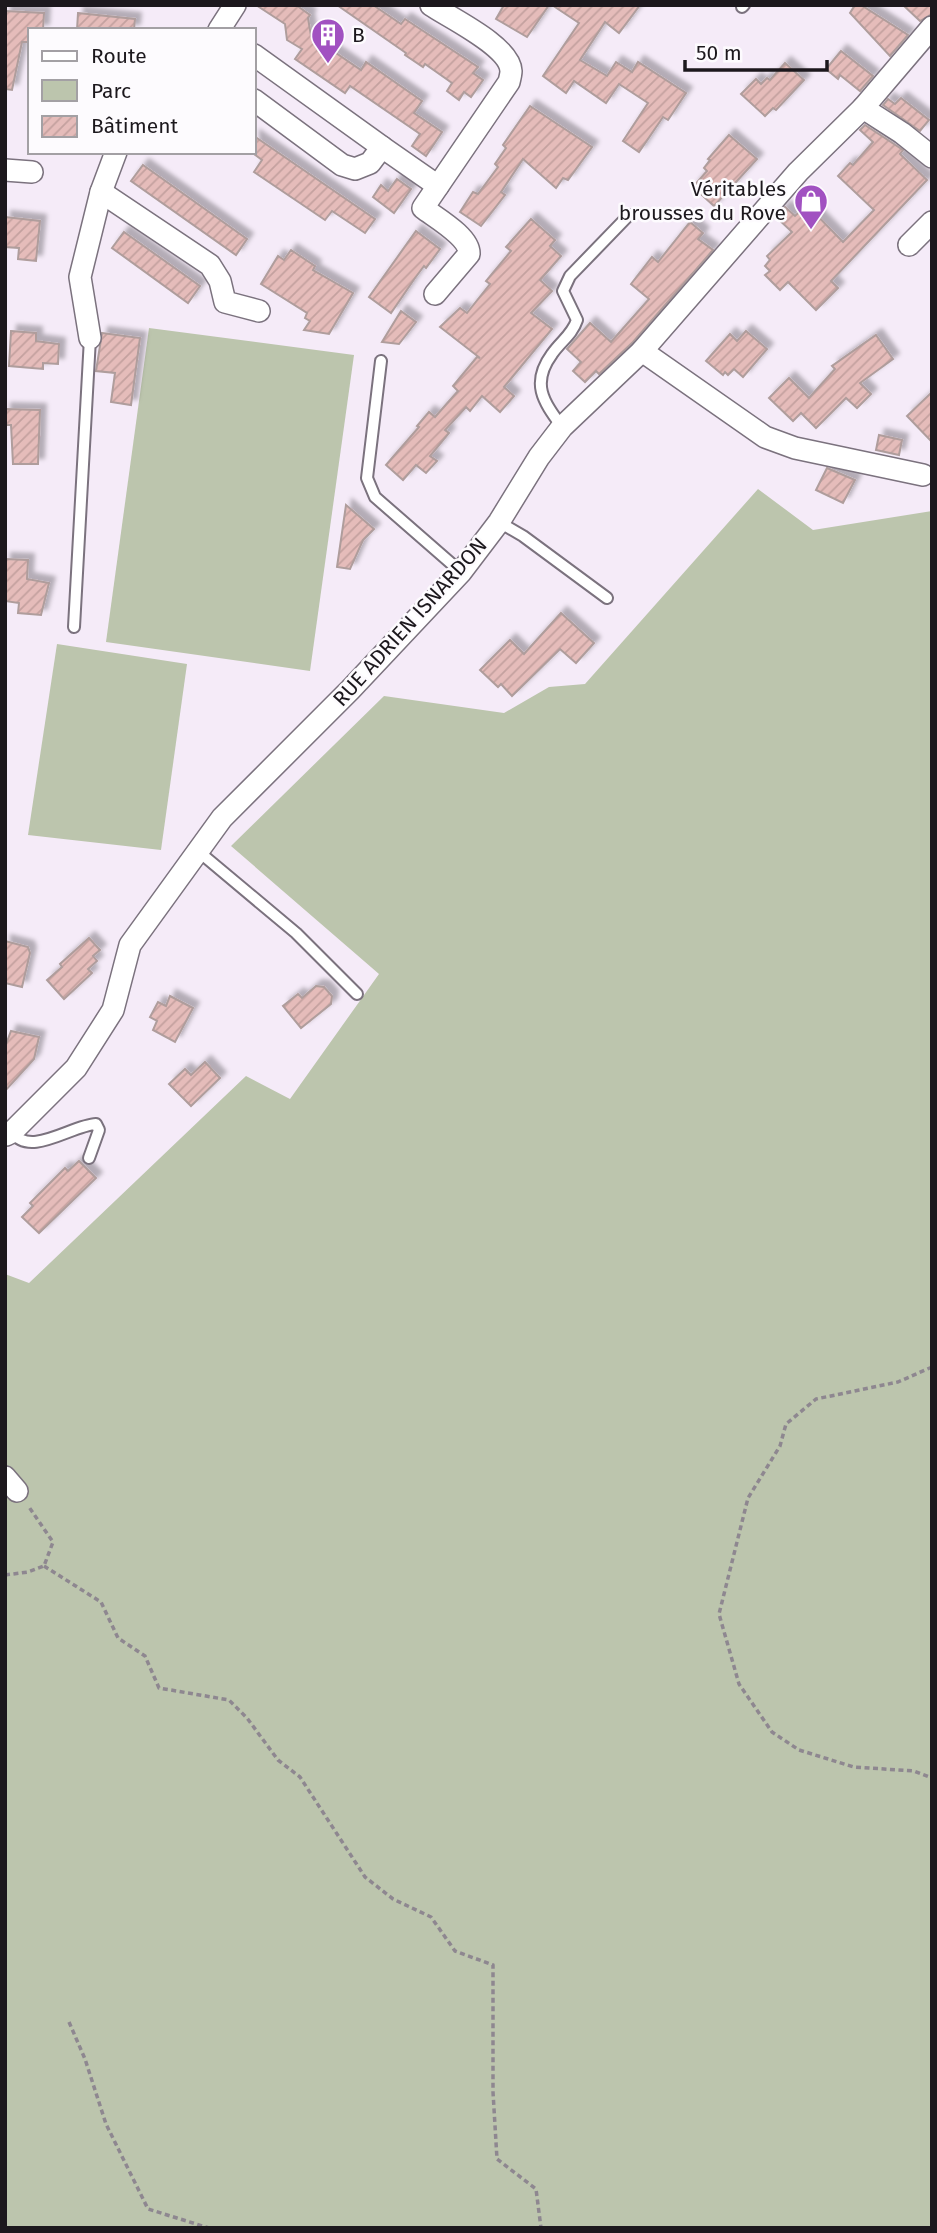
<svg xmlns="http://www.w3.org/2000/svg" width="937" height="2233" viewBox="0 0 937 2233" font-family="'Fira Sans',sans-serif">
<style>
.green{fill:#bcc5ad}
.building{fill:url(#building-hatch);stroke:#af9d9c;stroke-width:2;filter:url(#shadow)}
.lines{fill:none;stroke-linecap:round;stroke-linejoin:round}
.lane-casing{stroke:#7b727e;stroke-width:14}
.street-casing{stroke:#7b727e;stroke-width:24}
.path{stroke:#8e8790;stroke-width:3.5;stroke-dasharray:5 3.5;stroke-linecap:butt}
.lane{stroke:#fff;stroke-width:10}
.street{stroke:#fff;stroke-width:21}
.labels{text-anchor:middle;stroke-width:5;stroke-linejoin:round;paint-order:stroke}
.poi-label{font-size:21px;fill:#1c181d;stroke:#fdfbfe;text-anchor:start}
.street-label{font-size:21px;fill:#1c181d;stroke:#fdfbfe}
</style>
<defs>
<pattern id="building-hatch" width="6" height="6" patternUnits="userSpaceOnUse" patternTransform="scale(1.75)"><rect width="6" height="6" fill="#e5bcba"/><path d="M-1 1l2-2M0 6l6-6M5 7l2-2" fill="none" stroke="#c4a19f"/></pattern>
<filter id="shadow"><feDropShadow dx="6" dy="-6" stdDeviation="2" flood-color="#0004"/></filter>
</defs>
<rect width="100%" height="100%" fill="#f5ebf8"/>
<g class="green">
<polygon points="149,328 354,355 310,671 106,642"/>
<polygon points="758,489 813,530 932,511 932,2228 5,2228 5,1274 29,1283 246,1076 290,1099 379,974 231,846 384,696 504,713 549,687 585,684"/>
<polygon points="57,644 187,664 161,850 28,835"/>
</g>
<g class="building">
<polygon points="256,5 296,5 310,15 308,18 311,36 361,70 366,62 422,101 414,113 442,132 426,156 412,146 420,134 350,86 345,93 295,59 302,49 287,40 285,24"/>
<polygon points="337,5 373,5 401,24 405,19 478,67 473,73 483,80 471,97 464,92 459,100 447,91 452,83 425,64 423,67 405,55 406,53"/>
<polygon points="504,5 549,5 527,37 496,19"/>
<polygon points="552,5 640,5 619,33 605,22 580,60 607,76 616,62 632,72 638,62 686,93 668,120 663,117 639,152 623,141 648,103 619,84 606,103 574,81 566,93 543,76 579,23"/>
<polygon points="855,5 861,5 908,35 890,56 850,13"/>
<polygon points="903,5 932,5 932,14 920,21"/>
<polygon points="5,11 44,13 43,30 30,30 30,42 22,42 12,90 5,89"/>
<polygon points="78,13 135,19 134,30 77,30"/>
<polygon points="841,51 873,76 860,91 840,75 838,79 826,69"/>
<polygon points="785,63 804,80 776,110 773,108 765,116 741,94 756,79 761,84 767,78 770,80"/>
<polygon points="901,98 929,120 920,131 883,105 888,99 895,104"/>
<polygon points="530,106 592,147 568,180 563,178 556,188 523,159 501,192 505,195 481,226 460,212 473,192 478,194 498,167 495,164 506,148 503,145"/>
<polygon points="865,125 903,150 900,154 927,180 831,281 838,288 816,310 788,282 780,290 765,275 770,271 765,266 770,260 767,256 792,232 776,217 785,207 795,216 807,205 843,242 874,210 838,176 850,163 853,165 873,142 860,130"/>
<polygon points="729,135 757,159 714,206 693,187 707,171 704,168 710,160 708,159"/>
<polygon points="254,136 375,219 365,233 332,211 325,220 254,172 262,160 254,154"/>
<polygon points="143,165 247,239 236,255 131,181"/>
<polygon points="397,179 411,189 394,213 373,197 381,185 388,191"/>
<polygon points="5,217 40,221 36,261 18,259 19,248 5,247"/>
<polygon points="531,219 555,240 550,246 561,256 540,280 552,291 531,313 552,329 504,387 514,396 500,412 482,396 470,411 466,407 445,430 449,433 430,456 437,461 426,473 416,465 403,480 386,465 419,427 417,426 429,412 435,417 458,391 453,386 477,357 480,358 440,327 460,308 467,313 490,284 486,281 511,251 506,247"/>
<polygon points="690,222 703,233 698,239 713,250 633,342 599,374 596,371 585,382 573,371 581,362 567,349 590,323 611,342 649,299 631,284 652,257 658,262"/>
<polygon points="416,231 440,249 426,268 424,266 415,278 391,313 369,297"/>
<polygon points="124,232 200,286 188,303 112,248"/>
<polygon points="291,250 315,266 313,270 353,293 329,334 304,330 310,321 305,318 307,313 261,284 278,256 284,260"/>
<polygon points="401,311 416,322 399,344 382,342"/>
<polygon points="11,331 36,333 36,341 59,344 58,364 43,363 43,369 9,366"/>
<polygon points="746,331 767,349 743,377 734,369 728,375 725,372 723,375 706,361 730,334 737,341"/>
<polygon points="102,333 140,338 131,405 111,402 115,373 96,371"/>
<polygon points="876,335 893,359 860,383 871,394 857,408 846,398 816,428 801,413 793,421 769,398 789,378 809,398 835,369 832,366"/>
<polygon points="932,392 932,442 907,416"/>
<polygon points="5,409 40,410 38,464 13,464 11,425 5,425"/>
<polygon points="879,435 902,440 899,455 876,450"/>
<polygon points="827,468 855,480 843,503 816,490"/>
<polygon points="346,505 374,529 363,540 350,569 337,567"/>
<polygon points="5,559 28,560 27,579 49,583 41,615 18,613 19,603 5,601"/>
<polygon points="561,613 594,643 576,663 560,649 512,696 501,684 498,687 480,670 510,640 524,654"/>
<polygon points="89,938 100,950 93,956 97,961 88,969 92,973 64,999 47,980 62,967 60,964"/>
<polygon points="5,941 28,947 30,953 22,987 5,983"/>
<polygon points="316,986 324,987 332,996 331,1004 301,1028 283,1006 298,994 302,998"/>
<polygon points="170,996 193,1008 175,1042 153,1030 157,1021 150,1017 158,1002 166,1006"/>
<polygon points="11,1031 39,1037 34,1059 5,1091 5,1047"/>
<polygon points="205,1062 220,1078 191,1106 169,1084 185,1069 191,1075"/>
<polygon points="79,1161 96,1178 39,1233 22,1217 33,1206 30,1203 65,1168 68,1171"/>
</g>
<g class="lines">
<g class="lane-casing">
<g id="lane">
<polyline points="742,7 744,5"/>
<polyline points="381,361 367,478 375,497 461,572"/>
<path d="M562 427C544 402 530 384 552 354 561 341 572 335 577 320L563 291 570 276 629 215"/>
<polyline points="499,522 523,536 607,598"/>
<polyline points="74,627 90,338"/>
<polyline points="198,851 296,933 357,994"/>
<path d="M12 1132C30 1158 72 1125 96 1124L99 1130 89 1158"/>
</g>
</g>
<g class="street-casing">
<g id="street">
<path d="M431 5C450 18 510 46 511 71 511 74 510 78 509 82L423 208C436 218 470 237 469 254L435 294"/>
<polyline points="219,30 235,5"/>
<polyline points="254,55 382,147 370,163 355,169 342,165 254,100"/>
<polyline points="863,108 902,133 932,157"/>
<polyline points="382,147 438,186"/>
<polyline points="5,170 32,172"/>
<polyline points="101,192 210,265 220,281 225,302 259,311"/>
<polyline points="909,245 932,222"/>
<polyline points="90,338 80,277 101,192 116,152"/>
<polyline points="642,351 765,437 795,448 923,475"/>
<polyline points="6,1135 12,1132 76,1068 113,1010 130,945 222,818 350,690 461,572 499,522 539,457 562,427 642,351 798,172 863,108 932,27"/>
<polyline points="5,1477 17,1491"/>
</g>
</g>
<g class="path">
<polyline points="932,1367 898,1382 816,1399 786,1424 780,1446 748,1498 719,1614 739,1684 772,1732 799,1750 854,1767 914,1771 932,1778"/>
<polyline points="44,1566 101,1602 118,1638 145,1656 159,1688 229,1700 247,1718 278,1760 300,1777 365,1877 393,1899 431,1917 455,1951 493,1965 493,2092 497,2159 536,2189 541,2228"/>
<polyline points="5,1575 28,1572 44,1566 53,1542 29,1507"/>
<polyline points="69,2022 85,2059 106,2124 148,2209 209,2228"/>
</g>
<use href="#lane" class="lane"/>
<use href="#street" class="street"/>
</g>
<defs>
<g id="building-pin" transform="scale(1.75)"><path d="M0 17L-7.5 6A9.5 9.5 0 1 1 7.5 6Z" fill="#a151c1" stroke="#fdfbfe"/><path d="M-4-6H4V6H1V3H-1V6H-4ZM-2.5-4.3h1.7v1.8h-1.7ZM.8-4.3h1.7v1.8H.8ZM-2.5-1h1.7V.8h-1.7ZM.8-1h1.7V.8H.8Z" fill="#fff"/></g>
<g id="shop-pin" transform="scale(1.75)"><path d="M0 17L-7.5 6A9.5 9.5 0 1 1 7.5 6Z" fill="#a151c1" stroke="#fdfbfe"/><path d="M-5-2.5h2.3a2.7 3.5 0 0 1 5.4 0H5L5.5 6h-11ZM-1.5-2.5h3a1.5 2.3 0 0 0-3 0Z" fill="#fff"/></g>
</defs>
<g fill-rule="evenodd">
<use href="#building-pin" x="328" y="35"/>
<use href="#shop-pin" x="811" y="201"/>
</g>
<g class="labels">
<g class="poi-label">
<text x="352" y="42">B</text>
<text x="786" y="196" text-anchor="end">Véritables<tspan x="786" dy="24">brousses du Rove</tspan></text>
</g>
<g class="street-label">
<text transform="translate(410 622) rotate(-48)" y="7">RUE ADRIEN ISNARDON</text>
</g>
</g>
<rect width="937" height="2233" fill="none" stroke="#1c181d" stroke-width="14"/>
<rect x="28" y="28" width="228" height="126" fill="#fdfbfe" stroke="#a3a0a4" stroke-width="2"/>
<rect x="42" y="51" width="35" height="10" fill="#ffffff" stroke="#a3a0a4" stroke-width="2"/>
<text x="91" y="63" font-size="21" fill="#1c181d">Route</text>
<rect x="42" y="80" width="35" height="21" fill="#bcc5ad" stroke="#a3a0a4" stroke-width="2"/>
<text x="91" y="98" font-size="21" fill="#1c181d">Parc</text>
<rect x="42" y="116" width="35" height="21" fill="url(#building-hatch)" stroke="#a3a0a4" stroke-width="2"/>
<text x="91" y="133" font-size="21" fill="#1c181d">Bâtiment</text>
<path d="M685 60v10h142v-10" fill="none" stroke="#1c181d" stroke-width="3.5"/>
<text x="696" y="60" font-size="21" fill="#1c181d" stroke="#fdfbfe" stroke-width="5" paint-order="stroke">50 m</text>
</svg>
